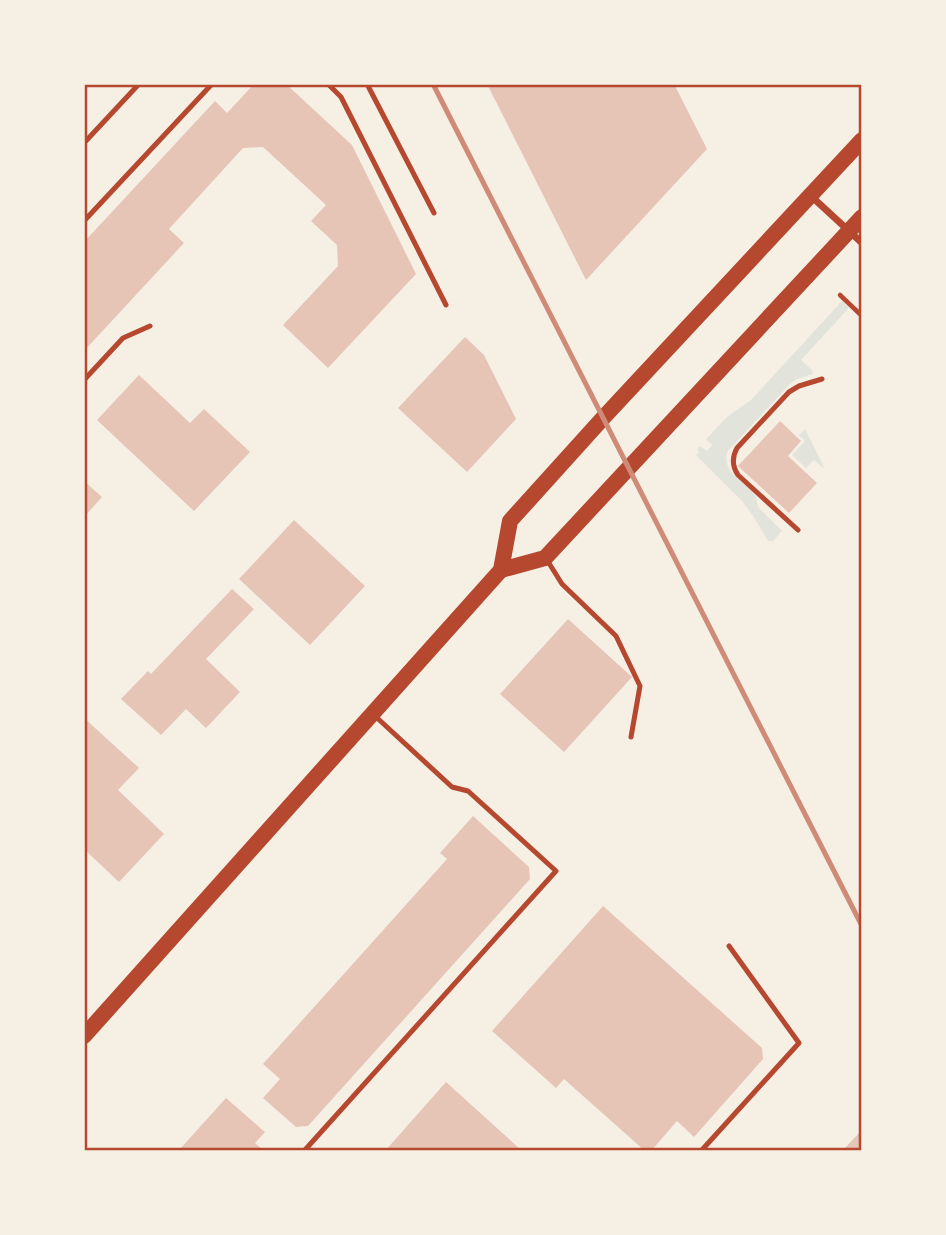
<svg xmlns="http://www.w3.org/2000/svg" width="946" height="1235" viewBox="0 0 946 1235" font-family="'IBM Plex Sans',sans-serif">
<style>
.green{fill:#e2e4dc}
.building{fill:#e6c5b7}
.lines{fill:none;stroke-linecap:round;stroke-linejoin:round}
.path{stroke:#b5482f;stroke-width:4.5}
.service{stroke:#b5482f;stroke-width:5}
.minor{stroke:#b5482f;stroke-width:7}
.primary{stroke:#b5482f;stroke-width:16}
.rail{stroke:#cf8b77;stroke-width:5}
.neatline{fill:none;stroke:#b5482f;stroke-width:2.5}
</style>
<rect width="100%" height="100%" fill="#f6efe4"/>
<g class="green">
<path d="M842 301 849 308 801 360 813 371V374L797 379 791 383 727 452C722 475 746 480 755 496 757 499 757 504 758 507L782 531 773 541H768L753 516 742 501 696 455 699 452 697 450 700 446 707 451 712 445 706 439 727 417 751 400Z"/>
<polygon points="805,429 824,467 823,468 814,460 806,468 792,455 805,441 799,435"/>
</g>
<g class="building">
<polygon points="254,84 286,84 352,145 416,274 328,368 283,325 338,266 337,245 311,221 326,205 263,147 243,148 169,229 184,243 84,351 84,242 215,101 227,113"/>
<polygon points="487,84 674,84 707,149 586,280"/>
<polygon points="465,337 484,355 516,419 467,472 398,408"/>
<polygon points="139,375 190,423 204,409 250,452 194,511 97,420"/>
<polygon points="780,421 801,441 788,456 817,483 789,513 738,466"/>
<polygon points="84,481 102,497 84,517"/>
<polygon points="294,520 365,586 310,645 239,579"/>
<polygon points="232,589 254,609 206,659 240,692 206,728 186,709 161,735 121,699 148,671 151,674"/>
<polygon points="568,619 632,677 564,752 500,694"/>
<polygon points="84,718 139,768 118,790 164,834 119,882 84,849"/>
<polygon points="473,816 529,867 530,879 308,1126 296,1127 263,1098 280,1079 263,1064 447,859 440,853"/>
<polygon points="603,906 762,1048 763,1059 694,1137 677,1121 651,1151 645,1151 564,1079 556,1088 492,1031"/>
<polygon points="446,1082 509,1139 522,1151 385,1151"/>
<polygon points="226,1098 265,1132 255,1143 264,1151 183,1151 180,1149"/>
<polygon points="862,1130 862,1151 842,1151"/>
</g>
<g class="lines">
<g class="path">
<polyline points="840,295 862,316"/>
<polyline points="862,335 862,329"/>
</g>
<g class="service">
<polyline points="328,84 341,97 446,305"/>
<polyline points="367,84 434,213"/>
<polyline points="84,143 139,84"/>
<polyline points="84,221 212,84"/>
<polyline points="84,380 123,338 150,326"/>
<path d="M798 530 738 475C732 466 732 457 737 448L789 392 799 386 822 379"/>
<polyline points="547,560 562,584 616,636 640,686 631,737"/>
<polyline points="304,1151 556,871 468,791 452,787 375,716"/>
<polyline points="701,1151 799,1043 729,946"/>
</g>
<polyline class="minor" points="811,196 862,243"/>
<g class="primary">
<polyline points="501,570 545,558 862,217"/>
<polyline points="84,1036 501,570 510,521 603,418 862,140"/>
</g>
<polyline class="rail" points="433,84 862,926"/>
</g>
<rect width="946" height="1235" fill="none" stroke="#f6efe4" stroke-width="172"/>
<rect x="86" y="86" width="774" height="1063" class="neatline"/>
</svg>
